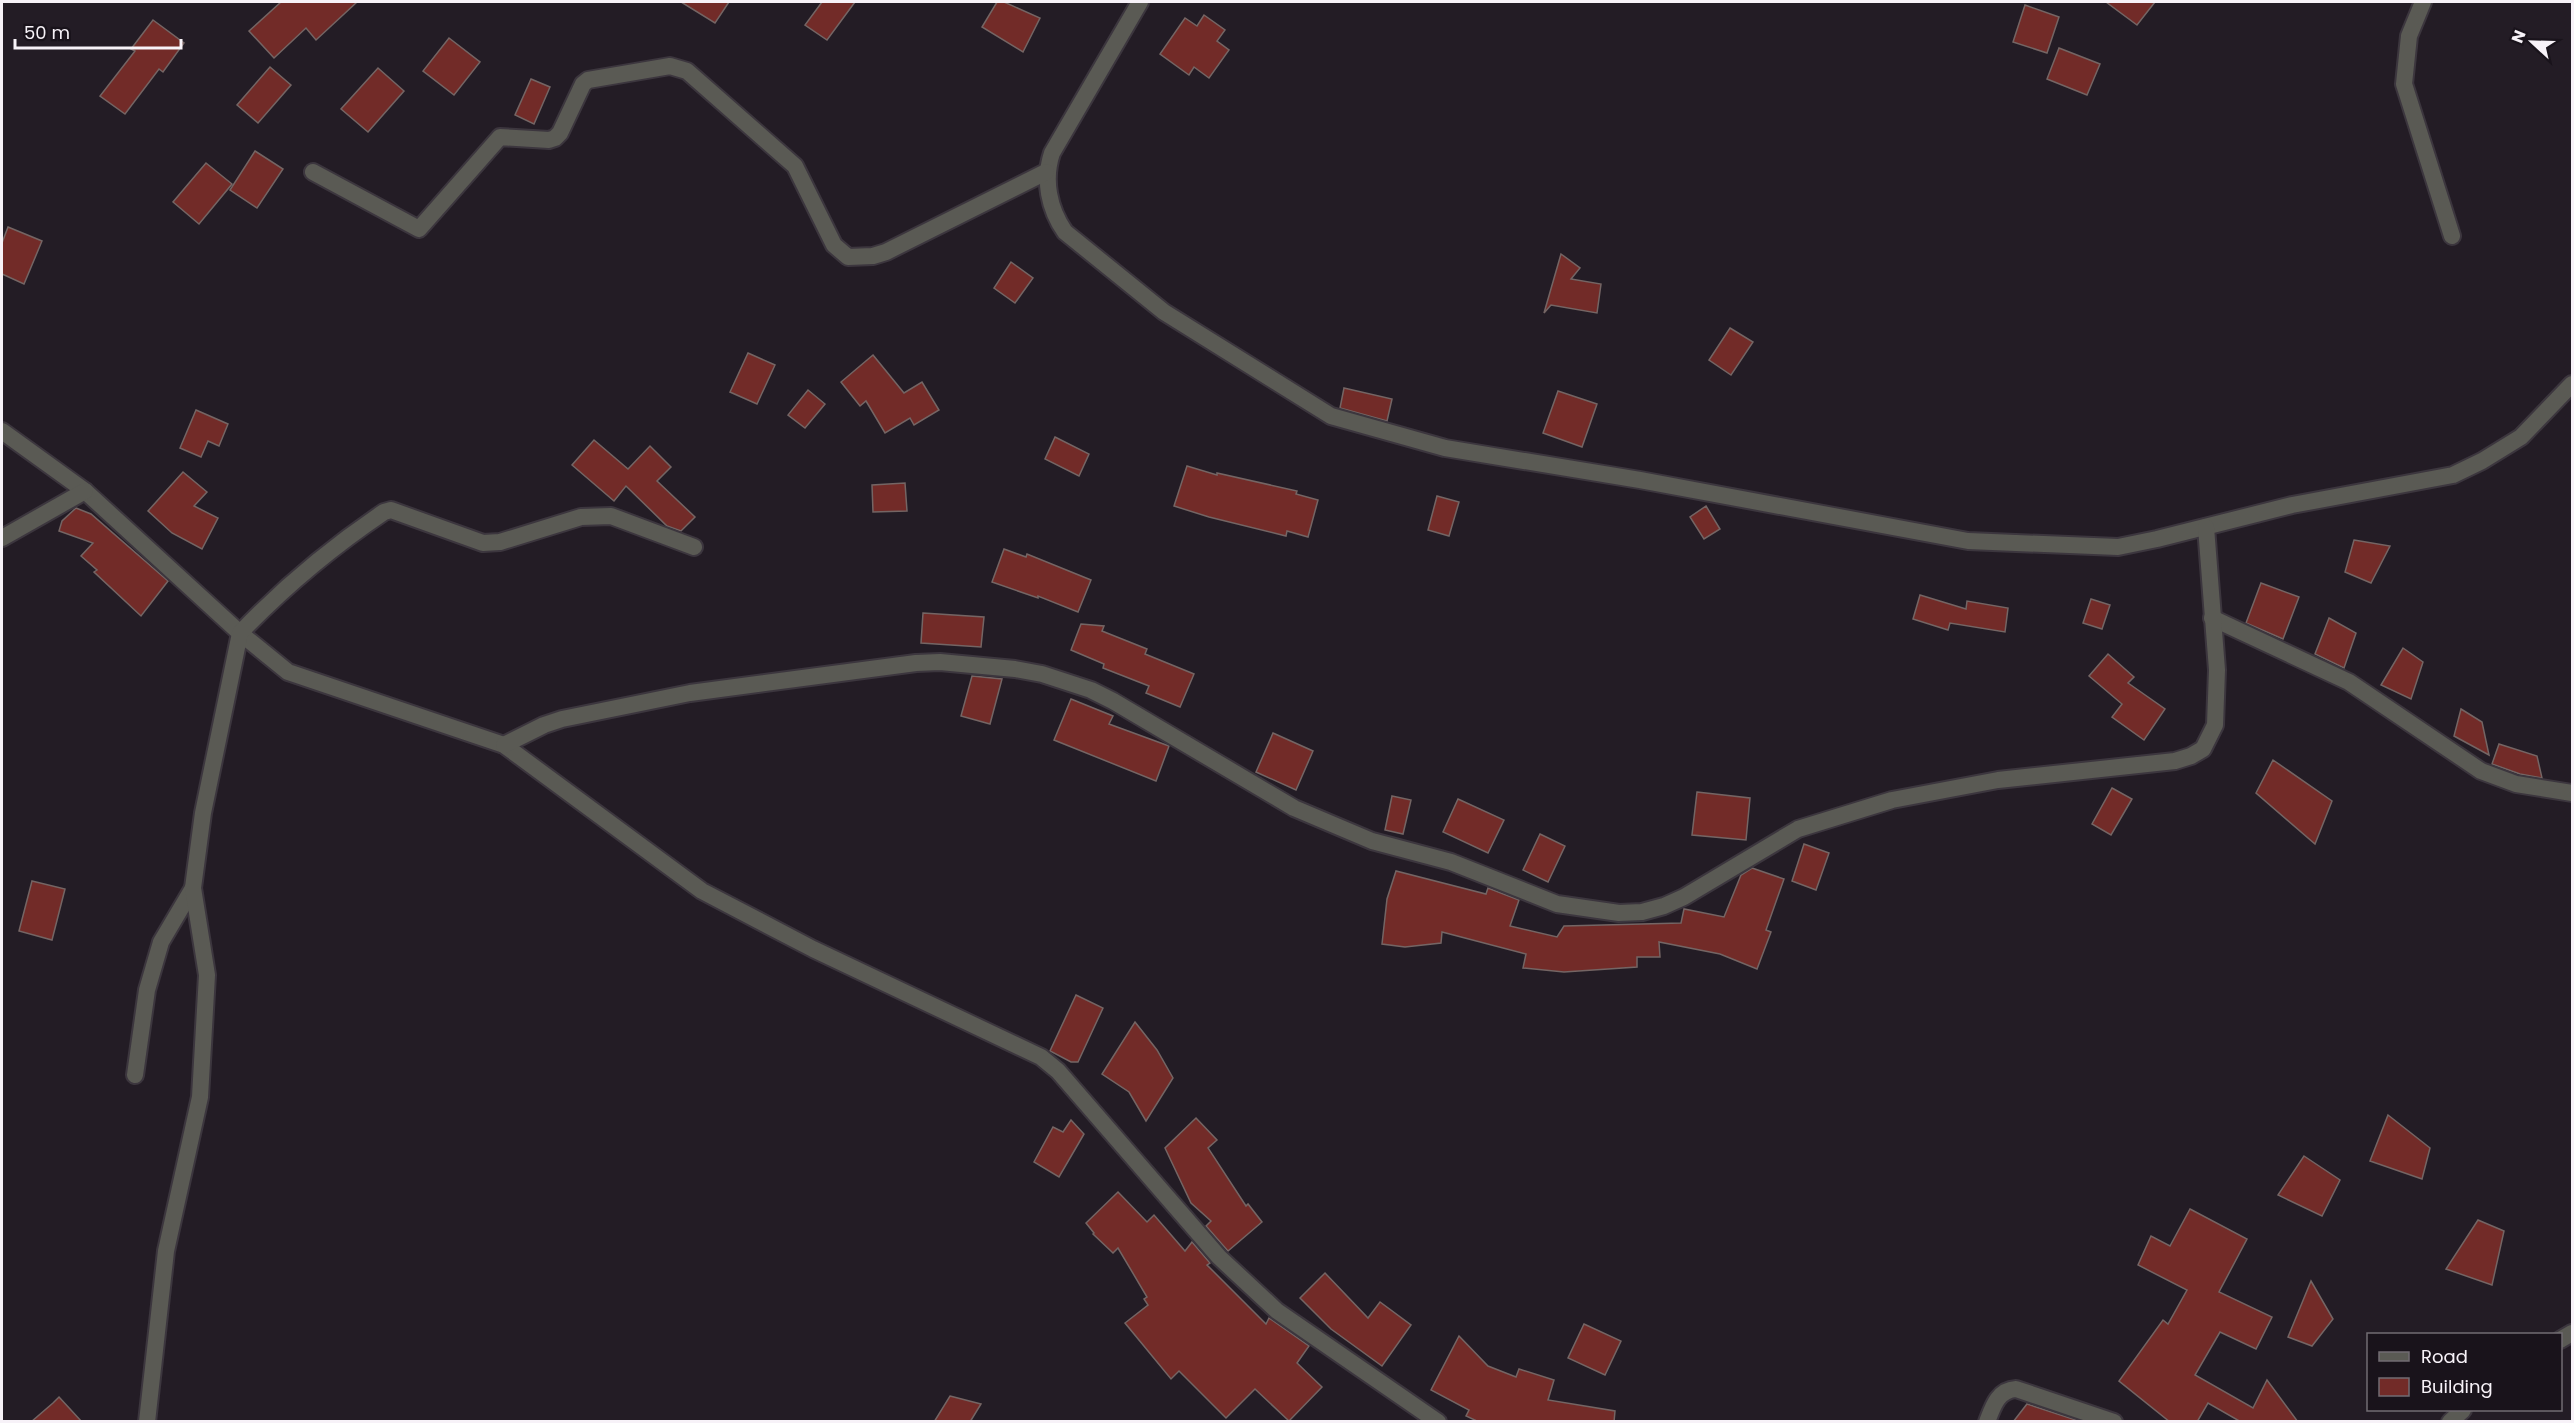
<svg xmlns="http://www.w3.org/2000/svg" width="2574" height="1423" viewBox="0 0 2574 1423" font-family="Poppins,sans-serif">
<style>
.building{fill:#722b28;stroke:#746564;stroke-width:1.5}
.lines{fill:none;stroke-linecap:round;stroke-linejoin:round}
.minor-casing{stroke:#3c363e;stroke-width:20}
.minor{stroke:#5a5a54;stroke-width:16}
</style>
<rect width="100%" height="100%" fill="#231c25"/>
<g class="building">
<polygon points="281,2 357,2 316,40 306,28 274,58 249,31"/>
<polygon points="681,2 729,2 715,23"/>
<polygon points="822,2 855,2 827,40 805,25"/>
<polygon points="997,2 1004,2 1040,18 1023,52 982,27"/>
<polygon points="2106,2 2155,2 2137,25"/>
<polygon points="2025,5 2059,17 2047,53 2013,42"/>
<polygon points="1204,15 1225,30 1217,41 1229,50 1209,78 1194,67 1189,75 1160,54 1185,18 1197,26"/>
<polygon points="153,20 184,43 163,72 159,69 125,114 100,96 135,51 131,49"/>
<polygon points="449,38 480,62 454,95 423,71"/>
<polygon points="2059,48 2100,64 2087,95 2047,79"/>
<polygon points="270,67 291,85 258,123 237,105"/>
<polygon points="378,68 404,91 368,132 341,109"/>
<polygon points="531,79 550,87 534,124 515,115"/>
<polygon points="255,151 283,169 257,208 230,190"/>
<polygon points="206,163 232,184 199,224 173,202"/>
<polygon points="8,227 42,241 24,284 2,274 2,243"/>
<polygon points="1561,254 1580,268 1571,279 1601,284 1597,313 1551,305 1544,313"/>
<polygon points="1011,262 1033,278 1015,303 994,288"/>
<polygon points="1730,328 1753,342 1731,375 1709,360"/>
<polygon points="748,353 775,365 757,404 730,392"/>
<polygon points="873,355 904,393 922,382 939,410 914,425 910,418 885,433 866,401 860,406 841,382"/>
<polygon points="1344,388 1392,399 1387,421 1340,408"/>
<polygon points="808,390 825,404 805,428 788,415"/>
<polygon points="1558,391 1597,404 1582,447 1543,433"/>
<polygon points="196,410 228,424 219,446 208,441 201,457 180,448"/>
<polygon points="1055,437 1089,454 1079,476 1045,459"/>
<polygon points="594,440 628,469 650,446 671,467 657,481 695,517 681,531 667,526 626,486 614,501 572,465"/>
<polygon points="1187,466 1217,475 1217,473 1297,491 1296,494 1318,500 1308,537 1287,531 1286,536 1209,517 1174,506"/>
<polygon points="183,472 207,492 194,506 218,518 202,549 172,533 148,511"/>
<polygon points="905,483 907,511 873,512 872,485"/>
<polygon points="1437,496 1459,502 1449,536 1428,530"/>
<polygon points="1706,506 1720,529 1704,539 1690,517"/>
<polygon points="76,508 91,514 168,581 141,616 94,572 97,570 81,556 93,543 59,531 62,521"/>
<polygon points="2354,540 2390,546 2371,583 2345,572"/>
<polygon points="1004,549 1026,557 1027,554 1091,580 1078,612 1038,596 1038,598 992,582"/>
<polygon points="2261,583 2299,597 2283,639 2246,623"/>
<polygon points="1920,595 1966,609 1967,601 2008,608 2005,632 1950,623 1948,630 1913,619"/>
<polygon points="2091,599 2110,605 2102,629 2083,623"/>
<polygon points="923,613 984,617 981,647 921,643"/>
<polygon points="2329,618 2356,633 2344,668 2315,654"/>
<polygon points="1081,624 1104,626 1102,631 1147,649 1145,654 1194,674 1180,707 1146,693 1149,686 1103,668 1104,664 1071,650"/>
<polygon points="2403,648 2423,662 2411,699 2381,685"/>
<polygon points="2108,654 2134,677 2128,683 2165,709 2144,740 2112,717 2122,704 2089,676"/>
<polygon points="972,676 1002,679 990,724 961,716"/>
<polygon points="1071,699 1113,716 1109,724 1169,746 1156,781 1054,740"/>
<polygon points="2461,709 2482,722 2489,755 2454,736"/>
<polygon points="1273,733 1313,751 1296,790 1256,772"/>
<polygon points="2499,744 2537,756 2542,778 2520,774 2492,764"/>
<polygon points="2273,760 2332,801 2315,844 2256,793"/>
<polygon points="2112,788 2132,799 2111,835 2092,824"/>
<polygon points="1697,792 1750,798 1746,840 1692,835"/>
<polygon points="1392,796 1411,800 1403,834 1385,830"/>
<polygon points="1458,799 1504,820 1488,853 1443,832"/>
<polygon points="1540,834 1565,846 1548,882 1523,870"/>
<polygon points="1804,844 1829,853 1816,890 1792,881"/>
<polygon points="1752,868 1784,879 1766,930 1771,932 1757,969 1720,954 1659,942 1660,957 1637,957 1637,967 1564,972 1523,968 1526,954 1442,932 1441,943 1405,947 1382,944 1387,899 1396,871 1486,894 1488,888 1519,900 1510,926 1557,937 1564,926 1681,923 1684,909 1724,917 1741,875"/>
<polygon points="32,881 65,889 52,940 19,931"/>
<polygon points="1076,995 1103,1008 1078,1062 1071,1062 1050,1051"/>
<polygon points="1135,1022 1157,1050 1173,1078 1146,1121 1129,1092 1102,1074"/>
<polygon points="2388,1115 2430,1148 2422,1179 2370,1161"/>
<polygon points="1196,1118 1217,1140 1208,1148 1246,1206 1248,1204 1262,1222 1228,1251 1206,1226 1211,1221 1191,1203 1165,1148"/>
<polygon points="1071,1120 1084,1134 1059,1177 1034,1162 1053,1127 1063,1132"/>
<polygon points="2304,1156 2340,1180 2322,1216 2278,1195"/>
<polygon points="1118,1192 1147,1222 1154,1215 1185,1251 1192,1242 1210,1263 1207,1265 1266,1324 1269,1318 1309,1346 1297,1363 1322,1387 1289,1421 1255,1389 1226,1418 1179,1371 1171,1379 1125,1323 1148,1305 1144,1299 1147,1297 1118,1248 1113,1253 1093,1234 1094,1233 1086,1223"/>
<polygon points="2190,1209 2247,1239 2219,1292 2272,1317 2256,1349 2220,1332 2195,1375 2253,1408 2267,1380 2298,1422 2241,1422 2208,1403 2197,1422 2170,1422 2119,1381 2163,1320 2168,1324 2187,1290 2138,1265 2151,1236 2170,1246"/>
<polygon points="2478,1220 2504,1231 2492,1285 2446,1269"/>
<polygon points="1325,1273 1368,1318 1380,1302 1411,1325 1382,1366 1331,1329 1300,1298"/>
<polygon points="2311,1281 2333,1319 2312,1346 2288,1337"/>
<polygon points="1584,1324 1621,1341 1605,1375 1568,1358"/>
<polygon points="1459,1336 1488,1366 1516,1377 1519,1369 1554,1380 1548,1400 1615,1411 1614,1422 1479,1422 1466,1416 1469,1410 1431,1390"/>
<polygon points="950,1396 981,1404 970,1422 934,1422"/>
<polygon points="59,1397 82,1422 31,1422 53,1403"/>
<polygon points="2027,1404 2079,1421 2079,1422 2013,1422"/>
</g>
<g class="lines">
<g class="minor-casing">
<g id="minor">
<path d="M1140 2 1052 153C1043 180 1049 209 1065 232L1164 312 1331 416 1445 448 1640 480 1968 541 2118 547 2157 539 2292 505 2453 475 2482 461 2521 437 2572 384"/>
<polyline points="2423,2 2409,36 2404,84 2452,236"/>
<polyline points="313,172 419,229 500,137 549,140 555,138 560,133 583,84 588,80 670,66 687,71 795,166 834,245 848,257 873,256 886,252 1046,172"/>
<polyline points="2,431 85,491 240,633 288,672 504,745 702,891 813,949 1041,1057 1058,1071 1219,1257 1277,1311 1438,1422"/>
<polyline points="2,538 85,491"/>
<polyline points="2212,618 2349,682 2481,771 2516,784 2572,793"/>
<polyline points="504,745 544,725 562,719 690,693 916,663 940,662 1015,669 1042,674 1091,690 1113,701 1294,808 1372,841 1451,862 1557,904 1619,913 1642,912 1664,906 1684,897 1798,829 1892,800 1998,780 2175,761 2191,756 2203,749 2215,725 2217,670 2206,527"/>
<polyline points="135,1075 147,990 161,942 193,888"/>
<polyline points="2560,1340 2572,1333"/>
<path d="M147 1422 166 1251 200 1097 207 975 193 888 203 813 240 633C283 588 332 547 384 512L391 510 483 543 500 542 581 517 611 516 694 547"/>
<path d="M1987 1422C1993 1406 1998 1390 2016 1389L2114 1422"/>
<polyline points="2450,1422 2463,1410"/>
</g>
</g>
<use href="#minor" class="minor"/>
</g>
<rect width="2574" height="1423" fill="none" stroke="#f7f2f8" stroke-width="6"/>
<rect x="2367" y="1333" width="195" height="78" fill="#19131b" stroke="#726c73" stroke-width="1.5"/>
<rect x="2379" y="1352" width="30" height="9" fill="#5a5a54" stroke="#726c73" stroke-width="1.5"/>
<text x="2421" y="1363" font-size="18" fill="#f7f2f8">Road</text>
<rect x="2379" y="1378" width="30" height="18" fill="#722b28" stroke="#726c73" stroke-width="1.5"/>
<text x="2421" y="1393" font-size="18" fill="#f7f2f8">Building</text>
<g transform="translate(2532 42) rotate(292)" stroke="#19131b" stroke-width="4.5" paint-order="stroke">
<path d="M0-4.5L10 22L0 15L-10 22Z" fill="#f7f2f8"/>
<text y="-9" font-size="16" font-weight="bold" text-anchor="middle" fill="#f7f2f8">N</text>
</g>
<path d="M15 39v9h166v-9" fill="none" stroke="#f7f2f8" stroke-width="3"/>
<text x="24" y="39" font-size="18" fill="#f7f2f8" stroke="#19131b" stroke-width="4.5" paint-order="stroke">50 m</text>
</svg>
